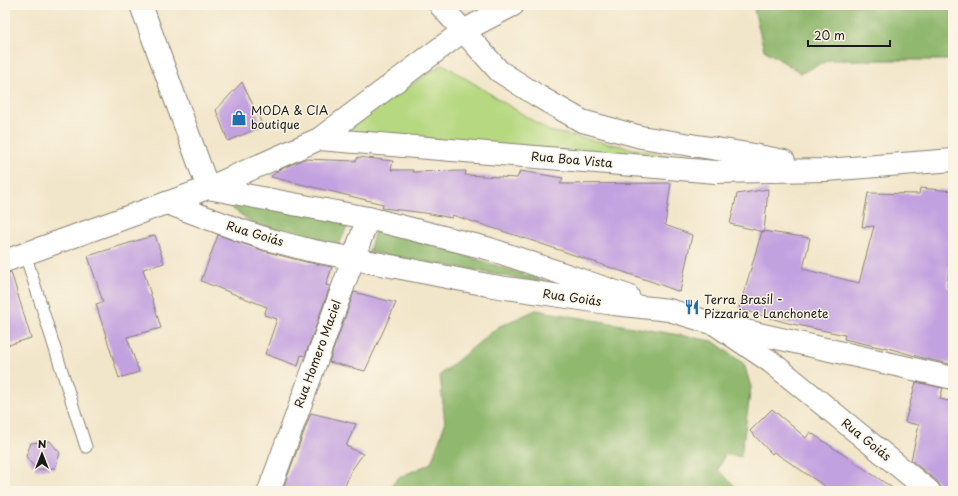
<svg xmlns="http://www.w3.org/2000/svg" width="958" height="496" viewBox="0 0 958 496" font-family="'Playpen Sans',sans-serif">
<style>
.green{fill:#b6d880;stroke:#697a4e}
.forest{fill:#90b86e;stroke:#566a45}
.building{fill:#c2a1e0}
.lines{fill:none;stroke-linecap:round;stroke-linejoin:round}
.service-casing{stroke:#878173;stroke-width:13}
.minor-casing{stroke:#878173;stroke-width:24}
.tertiary-casing{stroke:#878173;stroke-width:24}
.service{stroke:#fff;stroke-width:11}
.minor{stroke:#fff;stroke-width:22}
.tertiary{stroke:#fff;stroke-width:22}
.labels{text-anchor:middle;stroke-width:3;stroke-linejoin:round;paint-order:stroke}
.poi-label{font-size:12px;fill:#1c1c1c;stroke:#fcf5e5;text-anchor:start}
.street-label{font-size:12px;fill:#1c1c1c;stroke:#fcf5e5}
</style>
<rect width="100%" height="100%" fill="#fcf5e5"/>
<filter id="ink" filterUnits="userSpaceOnUse"><feTurbulence type="fractalNoise" baseFrequency=".025" numOctaves="2"/><feDisplacementMap in="SourceGraphic" scale="8" xChannelSelector="R" yChannelSelector="G"/><feConvolveMatrix kernelMatrix="1 2 1 2 8 2 1 2 1" color-interpolation-filters="sRGB"/></filter>
<filter id="wash" filterUnits="userSpaceOnUse"><feTurbulence type="fractalNoise" baseFrequency=".012" numOctaves="4" result="noise"/><feDisplacementMap in="SourceGraphic" scale="16" xChannelSelector="R" yChannelSelector="G"/><feGaussianBlur stdDeviation="0.9" result="paint"/><feColorMatrix in="noise" values="0 0 0 0 0 0 0 0 0 0 0 0 0 0 0 0 0 1.4 0 .05"/><feComposite in="paint" operator="in"/></filter>
<g filter="url(#wash)">
<rect width="100%" height="100%" fill="#f2e6ca"/>
<polygon class="green" points="443,64 549,131 712,165 340,131"/>
<g class="forest">
<polygon points="753,5 953,5 953,60 829,60 801,73 764,50"/>
<polygon points="216,197 350,220 338,247 253,223"/>
<polygon points="376,228 562,286 369,252"/>
<polygon points="536,310 713,341 744,364 751,387 741,457 725,454 718,470 736,487 737,491 387,491 398,478 431,463 445,424 440,375 498,327"/>
</g>
<g id="blocks">
<g class="building">
<polygon points="242,82 263,126 228,141 216,110"/>
<polygon points="358,157 393,161 391,170 413,170 412,172 466,171 465,175 517,178 520,171 563,178 560,184 671,183 665,225 692,235 680,292 650,281 533,241 452,215 452,218 425,213 382,208 383,204 271,177 277,171 304,159 356,161"/>
<polygon points="920,188 953,191 953,222 947,287 953,289 953,352 950,364 923,358 884,347 883,348 844,339 845,335 788,323 739,309 762,231 810,238 803,269 859,283 874,226 862,227 868,193 919,194"/>
<polygon points="768,189 764,232 730,224 737,194"/>
<polygon points="155,235 164,263 143,269 161,328 127,337 139,372 119,378 96,304 103,302 88,256"/>
<polygon points="218,235 264,251 306,262 332,267 326,285 330,286 305,356 301,355 298,366 265,354 277,319 264,315 267,307 201,281"/>
<polygon points="11,272 31,338 5,346 5,273"/>
<polygon points="354,292 396,303 365,371 329,362"/>
<polygon points="916,382 943,388 940,399 953,402 953,486 941,489 940,486 937,481 911,460 919,425 905,422"/>
<polygon points="772,409 806,438 810,432 897,491 832,491 774,452 772,454 750,431"/>
<polygon points="311,413 356,424 346,446 363,454 351,471 343,491 282,491"/>
<polygon points="50,441 60,453 55,468 36,470 26,456 31,443"/>
</g>
</g>
</g>
<g filter="url(#ink)">
<use href="#blocks" fill-opacity="0" stroke="#878173" stroke-width="1"/>
<g class="lines">
<g class="service-casing">
<polyline id="service" points="25,254 86,447"/>
</g>
<g class="minor-casing">
<g id="minor">
<polyline points="141,5 208,188 319,139 463,31 513,5"/>
<polyline points="440,5 499,71 538,96 582,121 641,137 748,154 784,161"/>
<polyline points="319,139 716,172 826,170 953,160"/>
<polyline points="715,324 953,378"/>
<polyline points="269,491 368,218"/>
</g>
</g>
<g class="tertiary-casing">
<g id="tertiary">
<polyline points="167,203 237,229 267,239 309,250 493,286 614,304 669,310 715,324 771,362 929,491"/>
<polyline points="5,261 208,188 368,218 490,249 628,296"/>
</g>
</g>
<use href="#service" class="service"/>
<use href="#minor" class="minor"/>
<use href="#tertiary" class="tertiary"/>
</g>
</g>
<defs>
<g id="shop-bare" transform="scale(1.2)"><path d="M-5-2.5h2.3a2.7 3.5 0 0 1 5.4 0H5L5.5 6h-11ZM-1.5-2.5h3a1.5 2.3 0 0 0-3 0Z" fill="#1f6fb2" stroke="#fcf5e5" stroke-width="2.5" paint-order="stroke"/></g>
<g id="restaurant-bare" transform="scale(1.2)"><path d="M-5-6h1v4h1v-4h1v4h1v-4h1v5L-1.5 .5V6h-2V.5L-5-1ZM5-6V6H3V1.5H1.5Q1.5-4 5-6Z" fill="#1f6fb2" stroke="#fcf5e5" stroke-width="2.5" paint-order="stroke"/></g>
</defs>
<g fill-rule="evenodd">
<use href="#shop-bare" x="239" y="118"/>
<use href="#restaurant-bare" x="692" y="307"/>
</g>
<g class="labels">
<g class="poi-label">
<text x="251" y="115">MODA &amp; CIA<tspan x="251" dy="14">boutique</tspan></text>
<text x="704" y="304">Terra Brasil -<tspan x="704" dy="14">Pizzaria e Lanchonete</tspan></text>
</g>
<g class="street-label">
<text transform="translate(572 160) rotate(5)" y="4">Rua Boa Vista</text>
<text transform="translate(255 234) rotate(17)" y="4">Rua Goiás</text>
<text transform="translate(572 298) rotate(8)" y="4">Rua Goiás</text>
<text transform="translate(318 354) rotate(-70)" y="4">Rua Homero Maciel</text>
<text transform="translate(866 440) rotate(39)" y="4">Rua Goiás</text>
</g>
</g>
<rect width="958" height="496" fill="none" stroke="#fcf5e5" stroke-width="20"/>
<g transform="translate(42 454)" stroke="#fcf5e5" stroke-width="3" paint-order="stroke">
<path d="M0-3L7 15L0 10L-7 15Z" fill="#1c1c1c"/>
<text y="-6" font-size="11" font-weight="bold" text-anchor="middle" fill="#1c1c1c">N</text>
</g>
<path d="M808 40v6h82v-6" fill="none" stroke="#1c1c1c" stroke-width="2"/>
<text x="814" y="40" font-size="12" fill="#1c1c1c" stroke="#fcf5e5" stroke-width="3" paint-order="stroke">20 m</text>
</svg>
